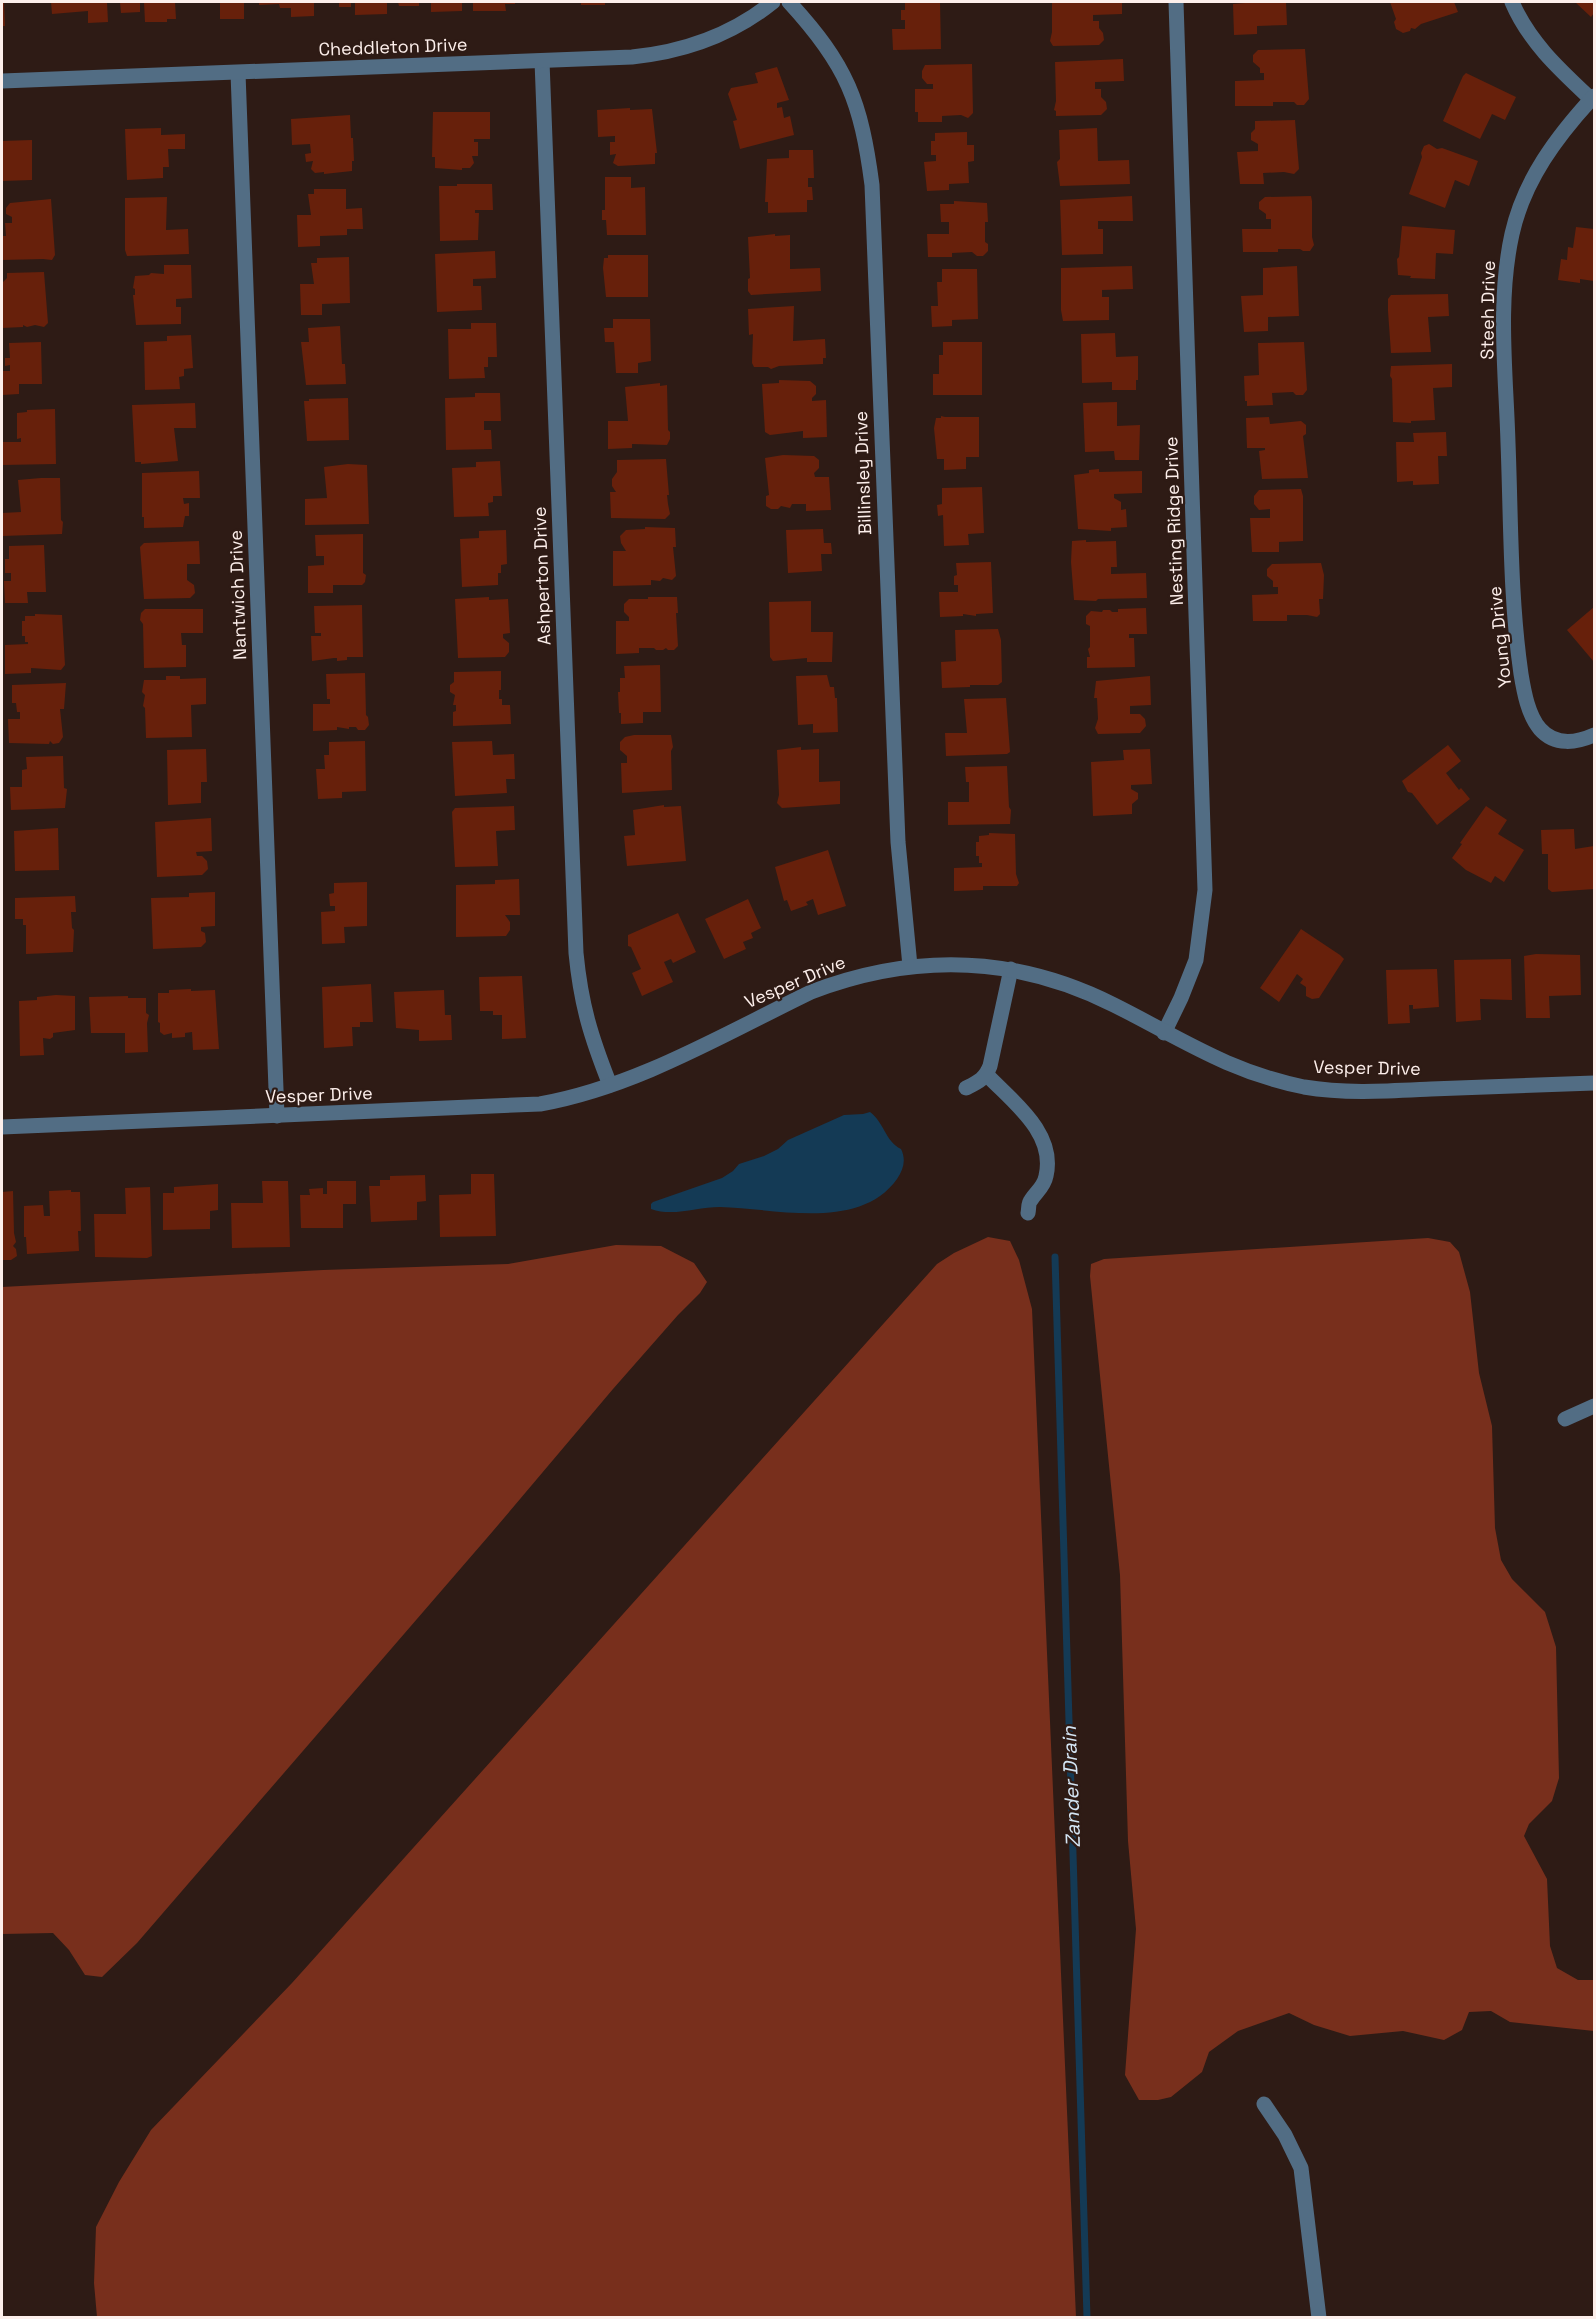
<svg xmlns="http://www.w3.org/2000/svg" width="1596" height="2319" viewBox="0 0 1596 2319" font-family="'Space Grotesk',sans-serif">
<style>
.forest{fill:#782f1c}
.water{fill:#143a55}
.lines{fill:none;stroke-linecap:round;stroke-linejoin:round}
.stream{stroke:#143a55;stroke-width:7}
.building{fill:#67200b}
.minor{stroke:#526d84;stroke-width:15}
.labels{text-anchor:middle;stroke-width:4.5;stroke-linejoin:round;paint-order:stroke}
.street-label{font-size:18px;fill:#fdefeb;stroke:#2e1b15}
.water-label{font-size:20px;font-style:italic;fill:#d4e5f4;stroke:#2e1b15}
</style>
<rect width="100%" height="100%" fill="#2e1b15"/>
<g class="forest">
<polygon points="988,1237 1010,1241 1019,1260 1032,1309 1076,2317 97,2317 94,2283 96,2227 119,2182 151,2130 292,1983 937,1264 954,1253"/>
<polygon points="1428,1238 1450,1242 1459,1252 1470,1292 1479,1373 1492,1426 1495,1528 1501,1560 1512,1579 1545,1612 1556,1647 1559,1778 1552,1801 1529,1824 1524,1836 1547,1879 1550,1946 1557,1968 1578,1980 1594,1980 1594,2031 1510,2022 1491,2011 1469,2012 1462,2030 1444,2040 1403,2031 1350,2036 1314,2025 1289,2013 1238,2031 1209,2052 1202,2072 1171,2097 1158,2100 1139,2100 1125,2075 1136,1929 1128,1841 1120,1575 1090,1276 1091,1264 1104,1259"/>
<polygon points="616,1245 661,1246 694,1263 707,1282 700,1293 678,1315 613,1389 493,1531 137,1943 102,1977 85,1975 69,1950 53,1933 2,1934 2,1287 323,1270 508,1264"/>
</g>
<path class="water" d="M870 1112C884 1122 885 1141 901 1149 906 1159 904 1169 897 1179 859 1232 775 1208 720 1207 697 1207 673 1217 651 1209V1204L653 1202 722 1178 733 1171 739 1164 764 1156 778 1149 788 1140 844 1115 863 1114Z"/>
<g class="lines">
<polyline class="stream" points="1055,1257 1087,2318"/>
</g>
<g class="building">
<polygon points="2,2 4,2 5,26 2,26"/>
<polygon points="51,2 107,2 108,22 88,23 88,11 52,14"/>
<polygon points="120,2 140,2 140,12 121,13"/>
<polygon points="144,2 175,2 176,19 167,19 167,22 145,22"/>
<rect x="220" y="2" width="24" height="17"/>
<polygon points="259,2 314,2 314,16 291,17 291,8 280,8 279,4 259,5"/>
<rect x="339" y="2" width="12" height="5"/>
<polygon points="355,2 387,2 387,14 355,15"/>
<polygon points="398,2 419,2 419,6 399,6"/>
<polygon points="431,2 462,2 462,11 431,12"/>
<polygon points="473,2 515,2 515,4 505,4 506,11 473,11"/>
<rect x="581" y="2" width="24" height="3"/>
<polygon points="905,2 940,2 941,49 893,50 892,29 905,29 905,20 901,20 901,10 905,10"/>
<polygon points="1052,2 1122,2 1122,14 1093,15 1093,21 1099,21 1099,28 1103,33 1104,40 1099,45 1053,46 1050,41 1052,32"/>
<polygon points="1245,2 1286,2 1287,25 1257,26 1257,34 1234,35 1233,4 1245,3"/>
<polygon points="1390,2 1454,2 1458,12 1421,24 1415,29 1411,28 1410,31 1403,33 1396,29 1394,22 1396,19"/>
<polygon points="1575,2 1594,2 1594,13 1591,17"/>
<polygon points="1305,49 1309,99 1304,105 1297,105 1294,102 1273,102 1273,106 1235,106 1235,81 1264,80 1264,73 1260,73 1260,68 1253,62 1253,55 1258,50"/>
<polygon points="1123,59 1124,81 1095,82 1095,89 1101,89 1101,97 1106,102 1107,109 1101,115 1056,116 1056,111 1054,110 1056,101 1055,62"/>
<polygon points="972,64 973,113 968,118 961,115 942,116 942,122 918,122 918,112 915,112 915,89 933,89 933,84 927,84 922,78 922,71 925,65"/>
<polygon points="777,67 789,100 777,103 777,108 782,107 784,118 790,116 794,135 740,149 733,121 737,120 728,94 731,88 758,83 755,73"/>
<polygon points="1466,73 1516,97 1505,120 1492,114 1480,139 1443,121 1463,76"/>
<polygon points="630,108 630,110 652,109 657,153 655,153 655,164 618,166 613,163 616,154 610,155 610,142 615,142 615,136 598,137 597,110"/>
<polygon points="433,112 490,112 490,139 474,139 474,142 478,142 478,156 472,156 474,163 470,168 462,168 462,170 435,168 435,157 432,157"/>
<polygon points="350,115 351,138 353,138 354,161 352,161 352,171 324,174 324,172 315,173 311,169 313,161 306,162 305,154 311,153 310,144 292,145 291,119"/>
<polygon points="1295,120 1299,169 1294,174 1284,172 1263,173 1264,184 1240,184 1237,152 1258,151 1258,144 1251,140 1251,133 1255,129 1255,121"/>
<polygon points="161,128 161,135 185,134 185,149 168,149 169,167 163,167 163,178 127,180 125,129"/>
<polygon points="1097,128 1098,161 1129,160 1130,184 1060,186 1057,162 1060,159 1059,130"/>
<polygon points="967,132 967,145 974,145 974,161 968,162 969,183 949,184 949,190 927,191 924,162 936,161 936,155 931,155 931,141 935,141 935,133"/>
<polygon points="32,140 32,180 2,181 2,141"/>
<polygon points="1429,144 1437,149 1442,148 1478,161 1469,186 1455,180 1445,208 1409,194 1422,157 1421,153 1424,146"/>
<polygon points="789,150 813,150 814,178 808,178 808,187 812,187 813,200 807,200 807,212 768,213 768,202 765,202 767,159 789,158"/>
<polygon points="605,177 631,177 631,188 645,187 646,235 607,235 606,220 602,220 602,210 605,210"/>
<polygon points="457,184 492,184 493,210 475,210 475,213 479,213 478,240 440,241 439,186 457,186"/>
<polygon points="314,189 346,189 346,209 362,208 363,229 347,229 347,235 320,236 320,246 298,247 297,215 311,215 308,194 314,194"/>
<polygon points="1132,196 1133,221 1098,221 1098,229 1103,229 1103,254 1062,255 1060,200"/>
<polygon points="1311,196 1312,201 1312,237 1314,245 1310,251 1303,251 1300,249 1278,249 1278,252 1243,252 1242,229 1271,229 1271,219 1266,219 1266,214 1259,209 1259,202 1265,197"/>
<polygon points="167,197 166,230 188,229 189,254 127,256 125,250 125,198"/>
<polygon points="51,199 55,255 52,260 43,259 2,260 2,236 6,236 5,223 12,223 12,217 6,214 6,208 10,203"/>
<polygon points="954,201 987,203 988,222 985,222 985,242 988,244 988,251 983,256 977,256 972,252 952,253 952,257 928,257 927,234 949,234 949,222 941,222 940,204 954,204"/>
<polygon points="1402,226 1455,230 1453,254 1436,253 1435,279 1410,278 1411,276 1398,275 1397,259 1399,257"/>
<polygon points="1576,227 1594,229 1594,281 1580,279 1580,283 1558,280 1561,259 1567,260 1568,247 1573,248"/>
<polygon points="775,234 775,236 790,235 790,269 820,268 821,291 751,295 748,291 748,279 750,278 748,237"/>
<polygon points="495,251 496,278 473,279 473,286 481,286 482,310 437,312 435,254"/>
<polygon points="608,255 648,255 648,297 606,297 603,268 604,258 608,258"/>
<polygon points="349,257 350,303 322,304 322,315 301,315 300,284 314,284 311,263 317,263 317,258"/>
<polygon points="164,265 191,265 192,298 176,299 176,307 181,307 181,324 136,325 133,295 135,295 135,289 133,288 135,276 149,275 151,273 164,274"/>
<polygon points="1132,266 1133,289 1102,290 1102,297 1109,297 1109,320 1063,321 1061,310 1061,268"/>
<polygon points="1297,266 1299,316 1268,317 1268,331 1244,332 1241,296 1263,295 1263,268"/>
<polygon points="942,269 977,269 978,319 952,320 952,326 932,327 931,306 938,306 937,282 942,282"/>
<polygon points="44,272 48,323 44,327 35,325 27,327 23,325 23,327 2,328 2,283 7,278 7,273"/>
<polygon points="1448,294 1449,316 1428,317 1431,352 1391,353 1388,311 1388,299 1391,295"/>
<polygon points="794,306 793,341 825,339 826,358 823,358 823,364 779,366 771,369 768,367 754,367 752,363 753,334 749,335 748,309"/>
<polygon points="613,319 650,319 651,361 638,363 638,373 616,373 614,342 605,342 604,328 613,328"/>
<polygon points="471,323 496,323 497,357 488,357 488,367 484,367 485,378 449,379 448,329 471,329"/>
<polygon points="340,326 342,364 345,364 346,384 306,385 301,342 309,342 308,328"/>
<polygon points="1115,333 1116,357 1138,356 1138,380 1136,380 1136,390 1112,390 1112,382 1082,383 1081,334"/>
<polygon points="191,335 193,368 184,369 184,376 179,377 180,389 145,390 144,342 167,341 167,336"/>
<polygon points="41,342 42,384 19,384 19,394 2,395 2,371 10,371 10,365 5,366 5,358 10,358 9,343"/>
<polygon points="943,342 982,342 982,395 933,395 933,374 939,374 939,355 943,355"/>
<polygon points="1304,342 1307,390 1303,395 1296,395 1293,392 1272,393 1273,405 1247,406 1247,401 1245,401 1244,376 1259,375 1258,343"/>
<polygon points="1452,364 1452,387 1433,388 1435,420 1411,421 1411,423 1393,422 1392,379 1390,376 1391,366"/>
<polygon points="779,380 810,381 816,386 816,394 812,398 812,401 826,400 827,437 803,438 803,431 770,435 765,432 762,384 779,383"/>
<polygon points="660,383 660,386 667,385 668,430 670,432 670,439 667,445 632,444 632,448 608,449 608,421 628,421 625,387"/>
<polygon points="475,393 500,393 501,421 484,421 484,430 491,430 492,449 446,450 445,398 475,397"/>
<polygon points="348,398 349,440 307,441 304,401 309,401 309,399"/>
<polygon points="1117,402 1117,426 1140,425 1139,460 1115,460 1114,451 1085,452 1083,403"/>
<polygon points="195,403 196,428 174,428 178,461 141,464 141,462 135,462 132,405"/>
<polygon points="55,409 56,464 2,465 2,442 21,442 21,438 17,439 17,413 27,412 27,410"/>
<polygon points="941,416 945,417 979,417 979,457 966,457 966,469 944,470 944,459 937,459 934,428 936,418 941,418"/>
<polygon points="1269,417 1270,424 1301,421 1306,425 1306,434 1303,436 1308,478 1262,479 1259,451 1265,450 1265,448 1247,448 1246,418"/>
<polygon points="1446,432 1447,456 1438,456 1439,484 1413,485 1413,481 1397,482 1396,442 1414,442 1413,433"/>
<polygon points="783,455 814,456 819,460 819,468 814,473 815,477 829,477 831,510 806,511 806,504 792,504 790,508 781,506 778,509 771,509 766,506 766,496 769,495 765,458"/>
<polygon points="666,459 669,495 667,495 668,504 670,514 665,519 611,518 610,492 616,492 612,486 612,479 617,472 617,460"/>
<polygon points="500,461 502,496 493,496 493,502 488,503 489,516 454,517 452,468 476,467 476,462"/>
<polygon points="348,464 367,465 369,524 305,525 305,499 327,498 324,467"/>
<polygon points="1099,469 1099,472 1142,471 1142,493 1114,494 1114,498 1121,502 1121,510 1126,509 1127,527 1111,528 1111,531 1078,529 1074,475 1089,473 1089,470"/>
<polygon points="199,471 200,498 183,498 184,504 189,503 189,516 185,516 183,527 144,528 144,517 142,517 142,473"/>
<polygon points="41,478 60,478 61,520 63,522 62,534 2,536 2,513 21,512 18,480"/>
<polygon points="982,487 984,533 968,534 969,545 944,546 943,515 938,516 937,505 942,504 942,488"/>
<polygon points="1301,489 1303,496 1303,541 1279,542 1279,552 1252,552 1250,518 1270,518 1270,509 1259,510 1254,504 1254,496 1259,490"/>
<polygon points="645,527 675,528 676,547 673,547 676,576 672,580 663,578 660,581 651,580 651,585 613,586 613,551 626,551 621,543 620,536 626,530 645,529"/>
<polygon points="823,529 824,543 831,543 832,554 821,554 822,571 788,573 786,530"/>
<polygon points="506,530 507,564 501,565 501,573 498,573 498,585 462,587 460,539 479,538 479,531"/>
<polygon points="363,534 363,573 366,575 365,582 362,585 333,585 333,593 308,593 308,566 324,565 324,556 316,556 315,535"/>
<polygon points="1086,540 1086,542 1116,541 1117,567 1111,567 1111,574 1146,573 1147,598 1098,599 1096,601 1074,600 1071,562 1072,541"/>
<polygon points="199,541 200,564 187,564 187,580 194,585 195,593 190,598 144,599 140,547 144,543"/>
<polygon points="44,545 46,592 27,592 28,603 5,603 4,581 11,581 11,573 5,573 5,559 9,559 9,546"/>
<polygon points="991,562 993,613 976,614 976,616 963,614 963,616 940,617 939,592 958,592 958,585 954,585 954,576 957,575 956,563"/>
<polygon points="1321,563 1324,575 1323,599 1319,599 1320,614 1317,617 1307,615 1287,615 1287,621 1253,621 1252,595 1278,594 1278,587 1273,587 1273,581 1267,576 1267,569 1272,564"/>
<polygon points="489,597 489,600 508,599 510,633 503,634 503,638 509,643 509,652 505,657 458,658 455,599"/>
<polygon points="648,597 677,597 678,613 676,613 678,646 674,650 668,650 666,648 663,650 656,650 654,648 639,648 639,653 616,654 616,621 629,621 629,617 624,612 624,604 629,599 648,599"/>
<polygon points="811,601 811,632 833,632 832,662 807,662 807,658 773,661 770,657 769,602"/>
<polygon points="362,605 363,657 347,657 347,660 337,661 337,658 334,658 312,661 311,636 321,636 321,633 315,633 314,606"/>
<polygon points="1594,607 1594,662 1567,630"/>
<polygon points="1146,608 1147,634 1129,634 1129,638 1134,638 1135,667 1087,668 1087,657 1090,657 1088,649 1090,647 1090,626 1086,624 1086,616 1091,611 1102,612 1103,610 1110,610 1112,612 1118,612 1118,609"/>
<polygon points="145,609 203,609 203,633 181,633 182,645 186,645 186,667 144,668 143,624 140,620 141,613"/>
<polygon points="35,614 62,615 65,665 61,670 31,668 31,673 5,674 5,645 28,644 28,642 25,642 25,636 22,636 22,621 25,621 25,616 35,616"/>
<polygon points="998,629 1001,640 1002,682 998,685 970,685 970,687 942,688 941,662 956,661 955,630"/>
<polygon points="660,665 661,712 643,712 643,723 621,724 621,713 619,713 618,692 620,692 620,678 625,678 624,666"/>
<polygon points="501,671 501,690 499,690 499,699 502,699 502,705 510,705 511,724 453,726 453,712 456,711 456,705 453,705 455,695 450,692 450,685 454,682 454,672"/>
<polygon points="365,673 366,715 368,717 369,725 365,730 358,730 356,727 349,727 349,729 337,727 337,730 313,731 313,704 330,704 330,699 327,699 326,674"/>
<polygon points="827,675 830,687 834,687 835,698 837,698 838,732 813,733 813,724 798,725 796,676"/>
<polygon points="166,676 180,676 180,679 206,678 206,704 191,705 192,737 146,738 145,708 143,706 145,695 142,692 144,680 166,680"/>
<polygon points="1150,676 1151,705 1130,706 1130,714 1140,714 1145,719 1146,726 1140,733 1098,734 1095,728 1098,719 1097,698 1094,698 1096,681"/>
<polygon points="66,683 64,709 60,709 63,737 59,743 53,744 50,741 49,744 9,743 8,719 20,719 20,712 17,712 16,703 12,703 12,685"/>
<polygon points="1006,698 1010,752 1007,754 946,756 945,733 967,733 964,699"/>
<polygon points="634,735 671,735 673,747 671,751 672,790 622,793 621,763 627,763 627,756 620,750 620,742 625,737"/>
<polygon points="365,741 366,791 342,792 342,798 318,799 316,769 325,769 324,755 329,755 329,742"/>
<polygon points="492,741 493,755 514,754 515,779 506,779 507,793 455,796 452,742"/>
<polygon points="1448,745 1461,761 1446,773 1459,790 1461,788 1470,799 1437,825 1412,793 1408,792 1402,781"/>
<polygon points="801,747 801,750 819,749 819,782 840,781 840,804 782,808 777,803 779,795 777,750"/>
<polygon points="206,749 207,782 201,782 201,803 168,805 167,750"/>
<polygon points="1150,749 1152,784 1131,785 1131,789 1138,793 1138,799 1132,804 1132,814 1093,816 1091,762 1124,760 1123,750"/>
<polygon points="63,756 64,788 67,789 65,808 11,810 10,787 22,787 22,770 27,769 26,757"/>
<polygon points="1007,766 1009,807 1011,810 1010,824 948,825 948,802 969,802 969,782 966,782 965,767"/>
<polygon points="664,805 664,807 681,806 686,861 627,866 624,836 635,835 633,810"/>
<polygon points="514,806 515,830 496,831 498,866 455,867 452,812 455,808"/>
<polygon points="1486,806 1507,820 1498,834 1524,850 1504,882 1495,876 1491,883 1466,870 1452,858 1462,844 1460,843"/>
<polygon points="211,818 212,851 196,852 197,856 202,856 207,861 208,869 202,875 157,877 155,822"/>
<polygon points="58,828 59,870 15,871 14,831"/>
<polygon points="1574,829 1575,849 1594,846 1594,889 1552,892 1548,889 1548,854 1542,854 1541,830"/>
<polygon points="989,833 1015,834 1016,874 1019,883 1017,886 983,886 983,890 954,891 954,868 982,867 982,863 979,863 979,856 976,856 976,842 979,842 979,836 989,835"/>
<polygon points="828,850 846,906 818,915 813,899 806,902 808,905 791,911 787,900 784,901 775,867"/>
<polygon points="519,879 520,915 505,915 510,922 510,930 506,936 456,937 456,885 495,884 495,880"/>
<polygon points="367,882 367,926 344,927 345,943 322,944 321,912 335,911 335,906 330,906 329,894 334,893 334,883"/>
<polygon points="215,892 215,926 201,927 201,931 205,933 206,942 201,947 153,949 151,898 189,897 189,893"/>
<polygon points="75,896 76,912 71,912 72,928 74,930 73,952 26,954 26,925 23,925 23,919 15,919 15,898"/>
<polygon points="748,899 761,928 751,933 753,938 743,942 746,949 724,959 705,919"/>
<polygon points="678,913 696,952 673,963 671,959 664,962 673,982 642,996 632,973 641,969 631,947 628,946 628,935"/>
<polygon points="1301,929 1340,955 1344,959 1319,998 1312,999 1306,996 1306,987 1300,983 1303,979 1297,974 1279,1002 1260,988"/>
<polygon points="1536,954 1580,955 1581,995 1549,996 1550,1018 1526,1018 1524,956"/>
<polygon points="1511,959 1512,1000 1480,999 1481,1020 1456,1022 1454,960"/>
<polygon points="1437,969 1439,1007 1413,1009 1413,1005 1409,1005 1410,1023 1388,1024 1386,970"/>
<polygon points="522,976 526,1038 502,1039 502,1015 493,1015 493,1011 480,1011 479,977"/>
<polygon points="371,984 373,1022 360,1022 360,1027 352,1027 353,1046 324,1048 322,987"/>
<polygon points="191,989 191,991 215,990 219,1049 193,1050 192,1032 185,1033 185,1037 172,1038 172,1033 164,1035 160,1032 160,1023 158,1022 158,993 169,993 169,990"/>
<polygon points="444,990 445,1015 451,1015 452,1040 419,1041 419,1030 396,1028 394,992"/>
<polygon points="56,995 75,996 75,1030 53,1033 53,1037 50,1039 43,1038 44,1055 20,1056 19,1001 37,1000 37,997"/>
<polygon points="128,996 128,998 146,998 146,1013 149,1015 147,1023 148,1052 125,1053 125,1033 91,1033 89,997"/>
<polygon points="471,1174 494,1174 496,1236 440,1237 439,1195 471,1194"/>
<polygon points="425,1175 426,1201 417,1202 417,1220 371,1222 369,1186 380,1186 380,1180 390,1180 390,1176"/>
<polygon points="262,1181 288,1181 290,1247 232,1248 231,1203 263,1203"/>
<polygon points="327,1181 356,1181 356,1204 343,1204 343,1228 301,1228 300,1195 310,1195 309,1189 323,1188 323,1194 327,1194"/>
<polygon points="218,1184 218,1210 210,1211 210,1229 163,1230 163,1193 174,1193 174,1187"/>
<polygon points="150,1187 152,1256 147,1258 95,1257 94,1214 126,1214 125,1188"/>
<polygon points="71,1190 71,1192 80,1192 81,1231 78,1231 79,1251 27,1254 26,1237 24,1237 24,1206 43,1205 44,1216 50,1216 49,1191"/>
<polygon points="13,1191 14,1233 16,1242 13,1246 16,1249 17,1256 11,1260 2,1260 2,1192"/>
</g>
<g class="lines">
<g class="minor">
<path d="M789 2C847 65 861 101 872 185L898 842 910 966"/>
<path d="M1512 2C1529 42 1560 70 1591 99"/>
<path d="M542 61 576 953C581 1005 591 1037 610 1085"/>
<polyline points="238,73 277,1116"/>
<path d="M2 81 632 57C683 52 732 35 773 2"/>
<path d="M1594 96C1557 136 1524 180 1512 234 1497 302 1506 374 1508 443 1511 519 1510 598 1521 674 1524 692 1528 715 1540 729 1555 746 1576 743 1594 735"/>
<polyline points="1164,1033 1181,998 1196,960 1205,890 1176,2"/>
<path d="M987 1075C1013 1102 1056 1133 1046 1176 1044 1187 1036 1192 1031 1200 1028 1203 1029 1209 1028 1213"/>
<path d="M966 1088C978 1082 985 1079 990 1066L1011 969"/>
<path d="M2 1127 540 1104C636 1087 724 1034 811 992 913 953 1015 955 1114 1005 1180 1038 1229 1072 1304 1087 1346 1094 1389 1091 1431 1089 1486 1087 1540 1085 1594 1083"/>
<polyline points="1565,1419 1594,1406"/>
<polyline points="1264,2104 1285,2135 1301,2168 1319,2318"/>
</g>
</g>
<g class="labels">
<g class="street-label">
<text transform="translate(393 47) rotate(-2)" y="6">Cheddleton Drive</text>
<text transform="translate(1488 310) rotate(-89)" y="6">Steeh Drive</text>
<text transform="translate(863 473) rotate(-92)" y="6">Billinsley Drive</text>
<text transform="translate(1174 521) rotate(-92)" y="6">Nesting Ridge Drive</text>
<text transform="translate(542 576) rotate(-92)" y="6">Ashperton Drive</text>
<text transform="translate(238 595) rotate(-92)" y="6">Nantwich Drive</text>
<text transform="translate(1500 637) rotate(-96)" y="6">Young Drive</text>
<text transform="translate(795 982) rotate(-23)" y="6">Vesper Drive</text>
<text transform="translate(1367 1068) rotate(1)" y="6">Vesper Drive</text>
<text transform="translate(319 1095) rotate(-2)" y="6">Vesper Drive</text>
</g>
<g class="water-label">
<text transform="translate(1071 1787) rotate(-92)" y="7">Zander Drain</text>
</g>
</g>
<rect width="1596" height="2319" fill="none" stroke="#fdefeb" stroke-width="6"/>
</svg>
